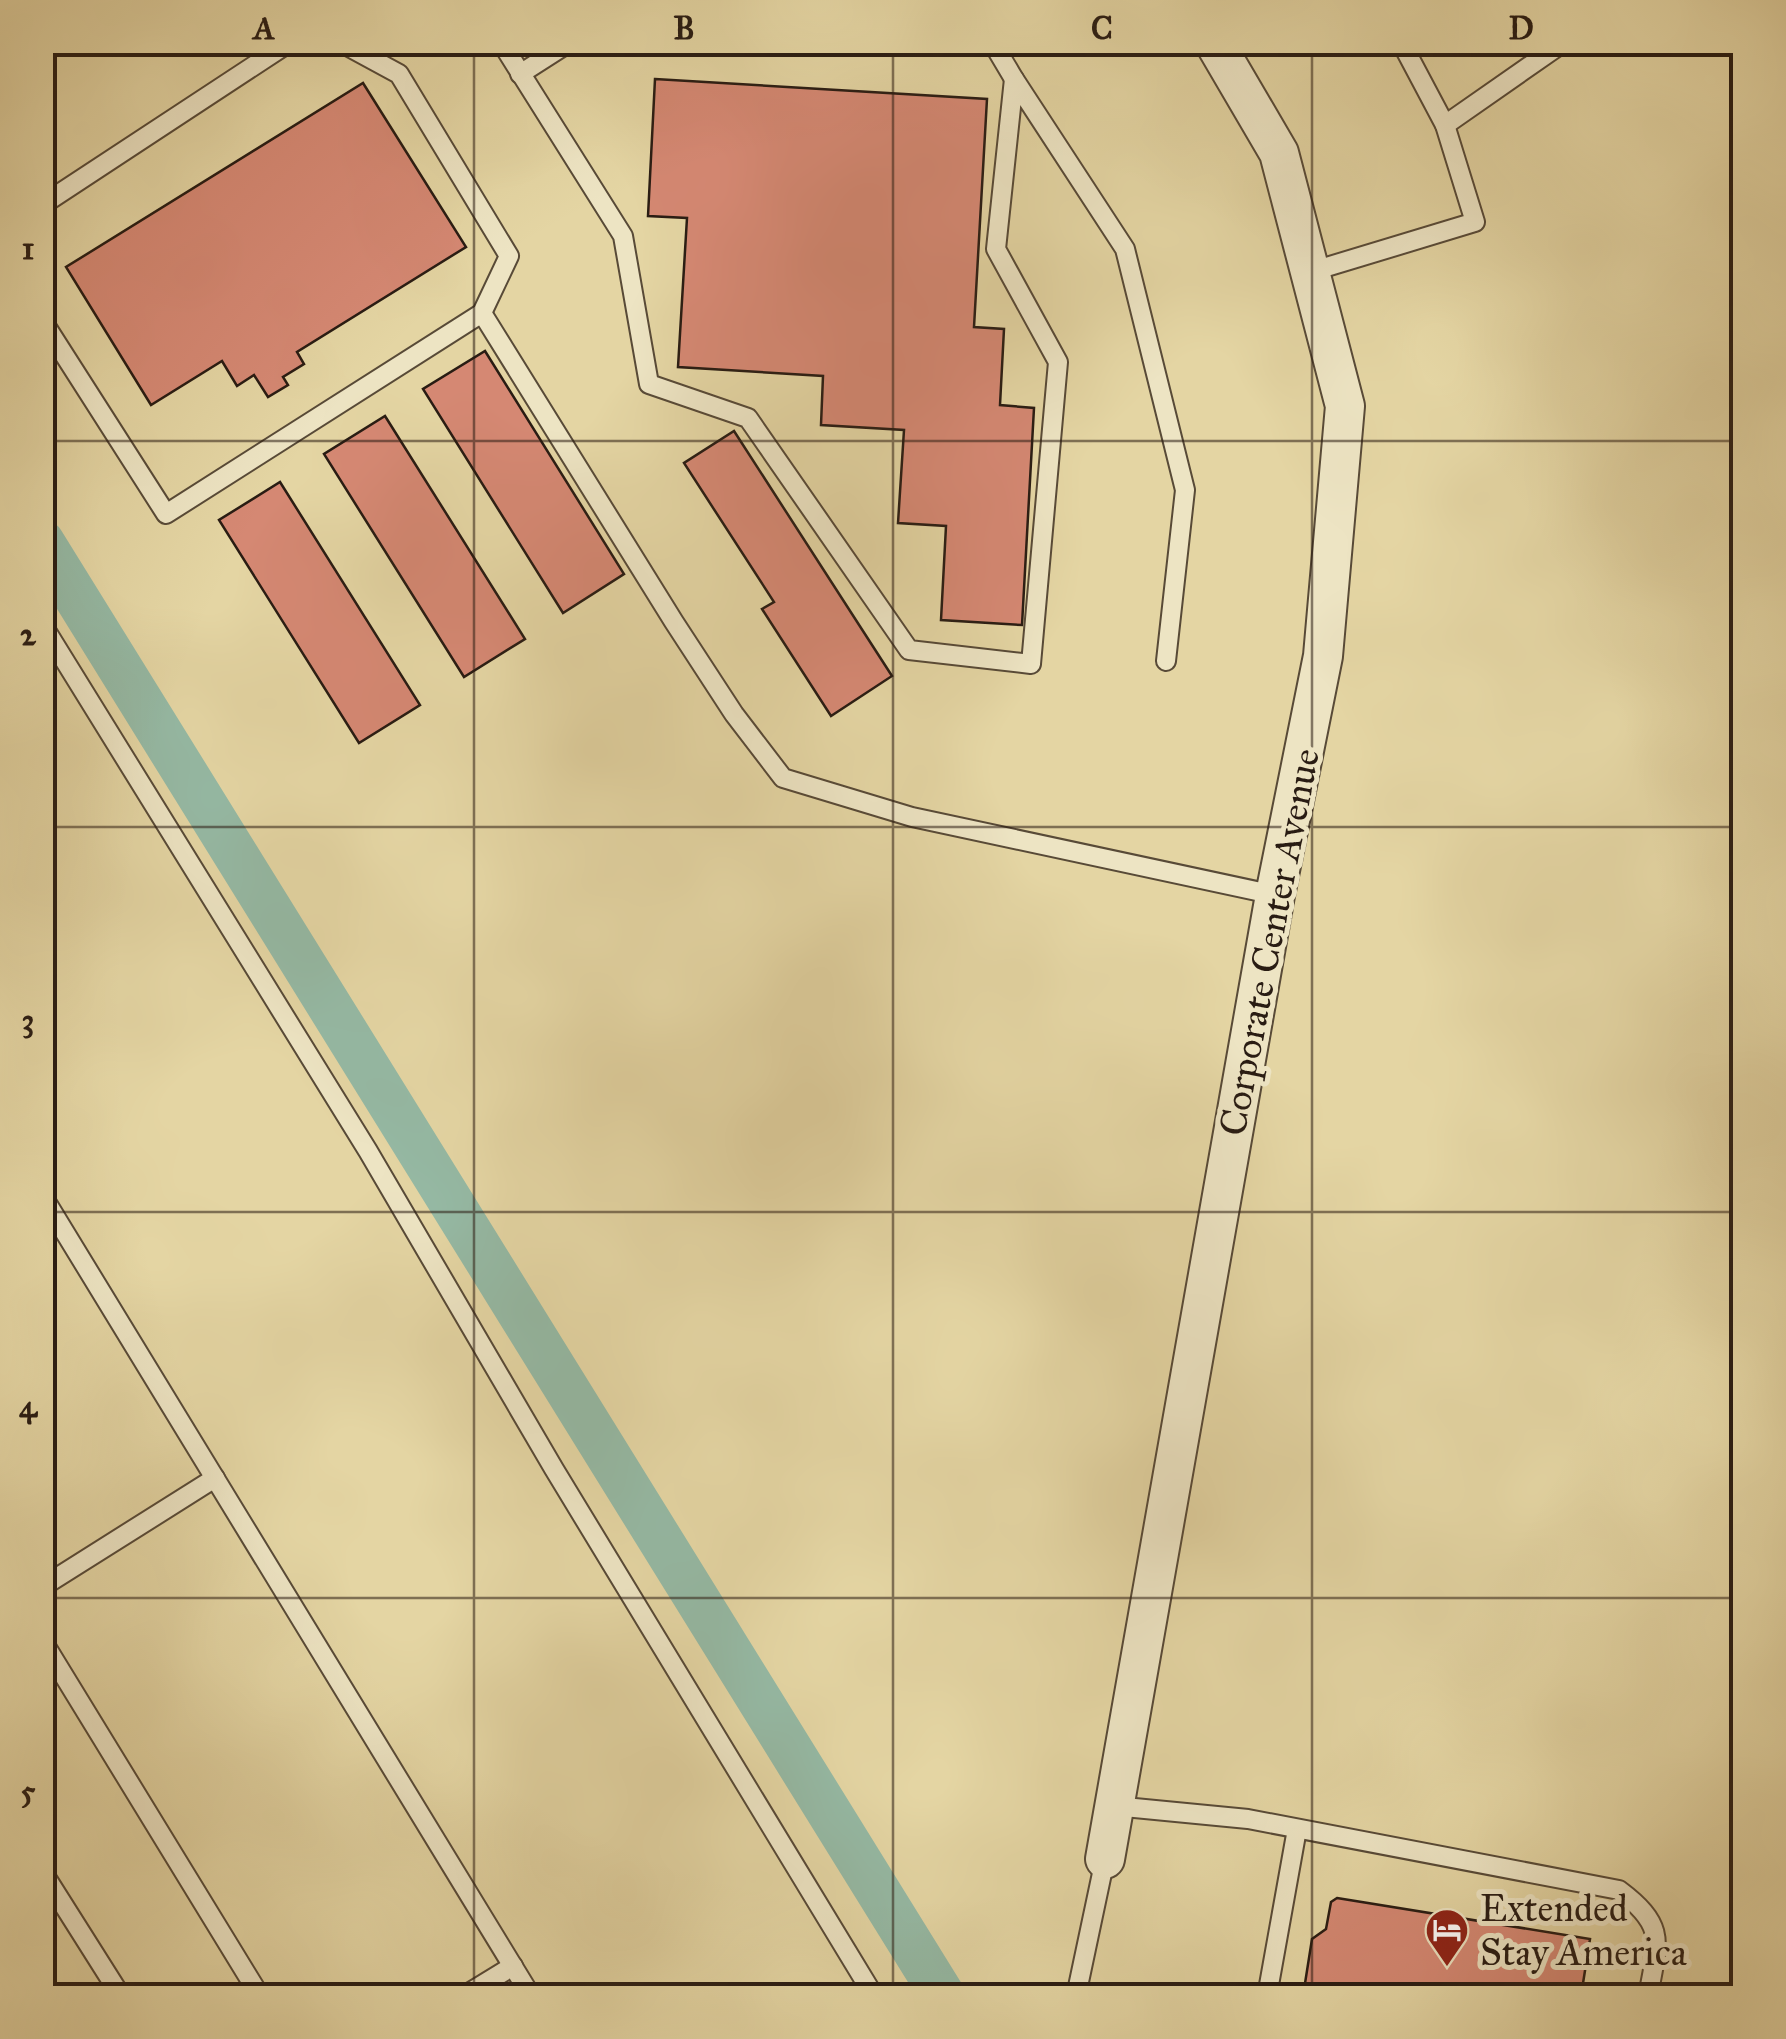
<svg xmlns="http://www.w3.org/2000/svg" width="1786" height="2039" viewBox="0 0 1786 2039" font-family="'IM FELL Great Primer',serif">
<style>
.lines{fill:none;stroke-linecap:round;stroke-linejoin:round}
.canal{stroke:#95b9a4;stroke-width:45}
.building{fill:#d58873;stroke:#291c13;stroke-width:2.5}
.lane-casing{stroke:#584a37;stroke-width:22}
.street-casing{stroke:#584a37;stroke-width:42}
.lane{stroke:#ede4c3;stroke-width:18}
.street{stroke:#ede4c3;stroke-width:38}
.grid{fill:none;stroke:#291c13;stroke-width:2.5;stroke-opacity:0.55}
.labels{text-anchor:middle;stroke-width:10;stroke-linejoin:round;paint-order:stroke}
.street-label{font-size:38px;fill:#291c13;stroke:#ede4c3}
.poi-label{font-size:38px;fill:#291c13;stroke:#ede4c3;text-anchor:start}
.neatline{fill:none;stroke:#291c13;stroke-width:4}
.grid-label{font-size:32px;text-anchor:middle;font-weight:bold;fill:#291c13}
</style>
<rect width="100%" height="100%" fill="#e4d5a3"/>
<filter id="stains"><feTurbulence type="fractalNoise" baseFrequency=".002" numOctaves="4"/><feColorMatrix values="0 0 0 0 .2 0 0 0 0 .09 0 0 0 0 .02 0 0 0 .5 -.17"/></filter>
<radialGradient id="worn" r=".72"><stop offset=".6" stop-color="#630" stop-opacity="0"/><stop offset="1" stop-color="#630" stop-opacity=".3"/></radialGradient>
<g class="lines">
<polyline class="canal" points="42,542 943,1996"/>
</g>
<g class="building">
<polygon points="655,79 987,99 974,327 1004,329 1000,405 1034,408 1022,625 941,620 946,526 898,523 904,430 821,425 823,376 678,367 687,218 648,216"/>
<polygon points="363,83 466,247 297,352 304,364 283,377 288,385 268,397 254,375 237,386 222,361 151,405 66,267"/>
<polygon points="485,351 624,574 563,613 423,389"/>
<polygon points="385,416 525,639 464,677 324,454"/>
<polygon points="734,431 892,676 831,716 762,609 774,602 684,463"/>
<polygon points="280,482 420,705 359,743 219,520"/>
<polygon points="1337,1898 1590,1939 1581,1996 1303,1996 1312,1939 1326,1929 1331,1902"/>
</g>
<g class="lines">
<g class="lane-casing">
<g id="lane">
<polyline points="501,42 623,236 649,384 748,418 909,650 1031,664 1058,362 996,249 1014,79 1125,249 1185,490 1166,661"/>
<polyline points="992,42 1014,79"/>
<polyline points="1401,42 1445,125 1564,42"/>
<polyline points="520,74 570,42"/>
<polyline points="42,205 290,42"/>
<polyline points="1310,272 1475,222 1445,125"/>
<polyline points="482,313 674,622 734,714 783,778 912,817 1275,895"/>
<polyline points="42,320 166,514 482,313 509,256 399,74 340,42"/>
<polyline points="42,624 368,1151 554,1469 874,1996"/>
<polyline points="42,1195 531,1996"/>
<polyline points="42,1587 215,1478"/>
<polyline points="42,1640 260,1996"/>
<path d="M1114 1806 1248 1819 1619 1890C1667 1926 1658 1942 1648 1996"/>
<polyline points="42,1871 121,1996"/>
<polyline points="464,1996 513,1966"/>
<polyline points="1076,1996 1105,1859"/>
<polyline points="1267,1996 1297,1829"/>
</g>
</g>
<g class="street-casing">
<polyline id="street" points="1105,1859 1275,895 1323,656 1345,406 1279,153 1214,42"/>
</g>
<use href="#lane" class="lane"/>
<use href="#street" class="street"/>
</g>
<path class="grid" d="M474 42V1996M893 42V1996M1312 42V1996M42 441H1744M42 827H1744M42 1212H1744M42 1598H1744"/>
<defs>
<g id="hotel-pin" transform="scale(2.25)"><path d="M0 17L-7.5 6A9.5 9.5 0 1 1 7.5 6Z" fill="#8f2418" stroke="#ede4c3"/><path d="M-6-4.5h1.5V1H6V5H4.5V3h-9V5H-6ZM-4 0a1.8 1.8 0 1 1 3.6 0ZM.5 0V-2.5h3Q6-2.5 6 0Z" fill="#fff"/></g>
</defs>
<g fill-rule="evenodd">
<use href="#hotel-pin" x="1447" y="1930"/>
</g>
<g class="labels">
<g class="street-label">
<text transform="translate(1269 942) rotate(-79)" y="13">Corporate Center Avenue</text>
</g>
<g class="poi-label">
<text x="1480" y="1921">Extended<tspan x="1480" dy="44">Stay America</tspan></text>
</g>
</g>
<rect width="1786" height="2039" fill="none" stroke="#e4d5a3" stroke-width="110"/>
<rect x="55" y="55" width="1676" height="1929" class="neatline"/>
<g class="grid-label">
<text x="264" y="39">A</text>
<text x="684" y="39">B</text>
<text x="1102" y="39">C</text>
<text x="1521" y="39">D</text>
<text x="28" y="259">1</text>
<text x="28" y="645">2</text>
<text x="28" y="1031">3</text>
<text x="28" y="1417">4</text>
<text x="28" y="1802">5</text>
</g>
<rect width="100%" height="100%" filter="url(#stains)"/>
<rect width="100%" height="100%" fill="url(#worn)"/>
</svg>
